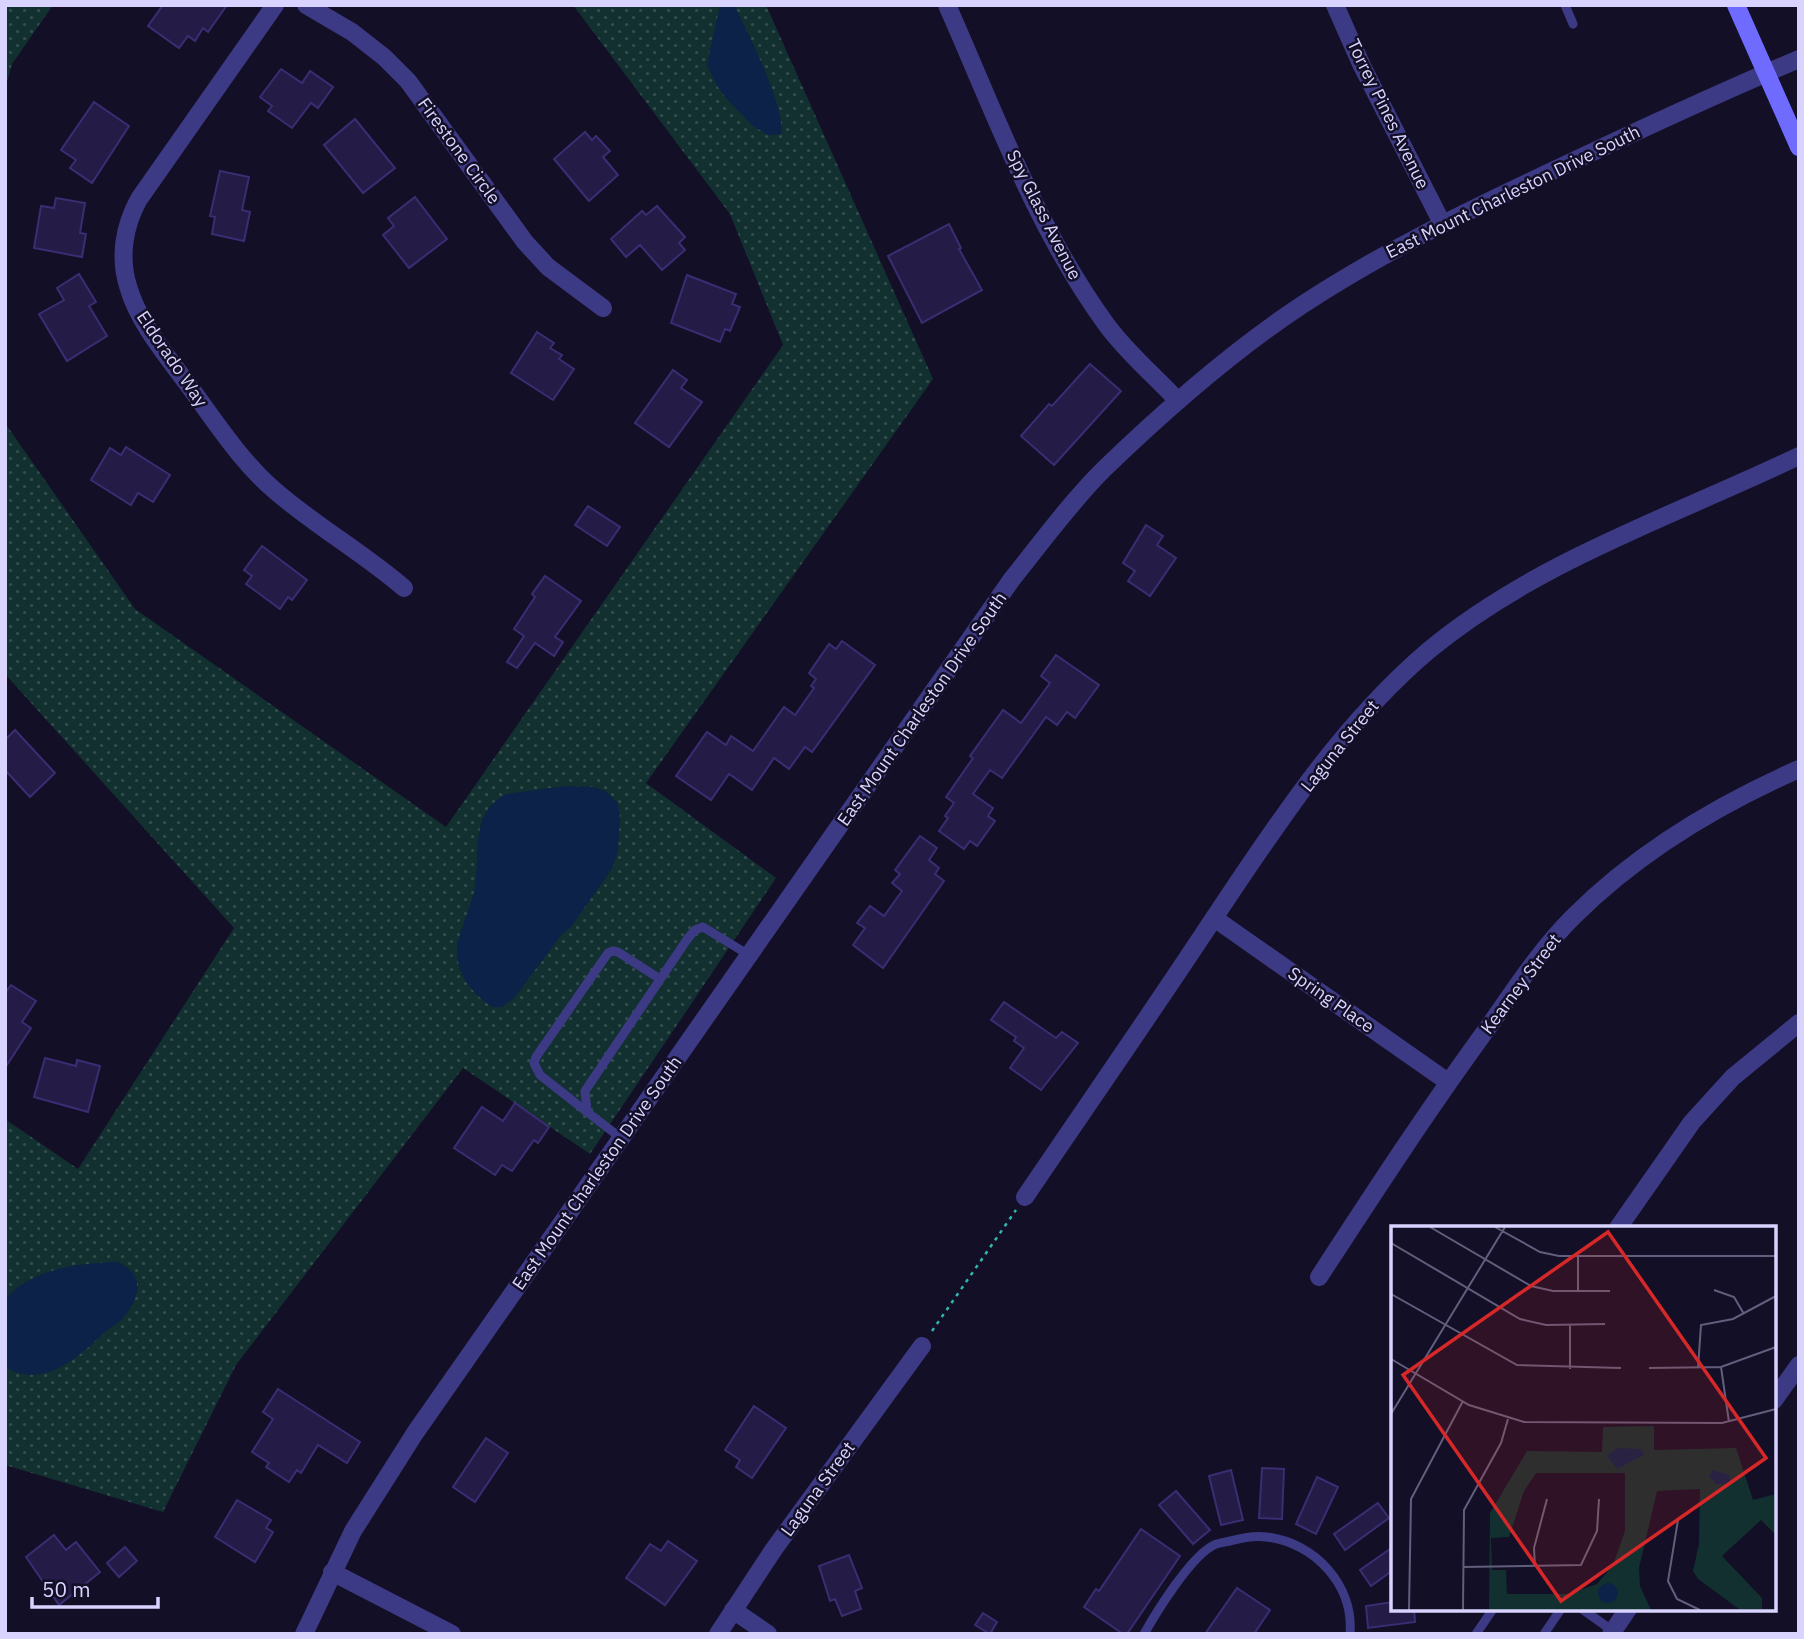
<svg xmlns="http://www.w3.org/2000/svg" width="1804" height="1639" viewBox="0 0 1804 1639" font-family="'IBM Plex Sans',sans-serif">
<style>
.grass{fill:url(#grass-dots)}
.water{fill:#0c2248}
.building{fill:#241b47;stroke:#3b2d73;stroke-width:2}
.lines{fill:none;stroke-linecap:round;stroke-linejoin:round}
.path{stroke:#2fb8b0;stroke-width:2.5;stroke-dasharray:3.5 5;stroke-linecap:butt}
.service{stroke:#3d3a85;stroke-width:9}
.minor{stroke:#3d3a85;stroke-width:18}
.tertiary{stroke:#3d3a85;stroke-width:18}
.secondary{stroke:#6f6bff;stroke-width:18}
.labels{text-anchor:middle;stroke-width:5;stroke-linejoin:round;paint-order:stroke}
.street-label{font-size:18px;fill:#d9d4ff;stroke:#130f26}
.inset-road{fill:none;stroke:#625e7d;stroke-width:2}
.view{fill:#d62828;fill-opacity:0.15;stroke:#d62828;stroke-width:3.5}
.inset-edge{fill:none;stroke:#d9d4ff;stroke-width:3.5}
</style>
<defs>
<pattern id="grass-dots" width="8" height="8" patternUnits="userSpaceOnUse" patternTransform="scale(1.75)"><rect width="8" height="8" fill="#12302f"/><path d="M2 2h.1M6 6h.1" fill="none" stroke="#344d4e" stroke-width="1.8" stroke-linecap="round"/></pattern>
</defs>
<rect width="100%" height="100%" fill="#130f26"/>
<g class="grass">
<polygon points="5,5 53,5 12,64 5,89"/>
<polygon points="573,5 766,5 933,379 646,783 776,878 590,1154 463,1068 236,1365 163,1512 5,1465 5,1119 78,1169 234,928 5,674 5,423 135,609 446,827 783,345 730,214"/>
</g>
<g class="water">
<path d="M720 5H734C747 31 786 108 781 134L768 135 753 126 726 98 717 86 707 65Z"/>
<path d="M565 786 594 787 605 791 617 802 620 816 618 850 613 867 571 927 561 935 515 997 502 1007H492C472 993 457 976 457 949 457 937 471 907 474 892 482 859 467 813 507 794Z"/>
<path d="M118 1262C146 1275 140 1299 122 1319 117 1325 110 1327 105 1332 79 1357 43 1390 5 1367V1299C33 1268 79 1263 118 1262Z"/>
</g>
<g class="building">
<polygon points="163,5 227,5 208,32 203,28 195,41 188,36 179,48 148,26"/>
<polygon points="281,69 302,83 310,71 333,87 318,108 311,103 292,128 268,111 272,106 260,97"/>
<polygon points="94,102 129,126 92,183 70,168 76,160 61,150"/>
<polygon points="355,119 395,168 363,193 324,145"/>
<polygon points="585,132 592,140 596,136 610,151 603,157 618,175 589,201 554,159"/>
<polygon points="220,171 249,177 242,210 250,212 244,241 212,234 215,217 210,216"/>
<polygon points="415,197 447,239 409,268 383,235 394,226 388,218"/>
<polygon points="56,198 85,203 80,233 86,234 82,257 34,248 41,206 54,208"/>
<polygon points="657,206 685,237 679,243 685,250 662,270 640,245 626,257 611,239 642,211 646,215"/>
<polygon points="949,224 961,248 959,249 982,290 922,323 888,256"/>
<polygon points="79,274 96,302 89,306 107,336 67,361 39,314 64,300 57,288"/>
<polygon points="687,275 736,294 732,304 740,307 730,331 725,329 720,342 671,323"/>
<polygon points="537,332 554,343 550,348 562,355 559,359 574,369 553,400 511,373"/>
<polygon points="1090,364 1121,391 1054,465 1021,436 1049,404 1052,406"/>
<polygon points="673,370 687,380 681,388 702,402 669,447 635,423"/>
<polygon points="126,447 170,475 153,502 138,493 131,505 91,480 110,448 121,455"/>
<polygon points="588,506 620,527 607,546 575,525"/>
<polygon points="1146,525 1163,536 1157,545 1176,558 1150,596 1128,581 1135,571 1123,563"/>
<polygon points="262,546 307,580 292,600 288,597 280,609 246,584 252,576 244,570"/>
<polygon points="545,576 581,601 555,637 563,642 554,656 535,643 517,668 507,662 524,636 514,629 535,597 532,594"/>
<polygon points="842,641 875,665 812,752 805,747 789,769 774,758 752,790 729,774 711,800 676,776 707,732 726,745 731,736 753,751 784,707 795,715 814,688 811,686 816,679 809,673 829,644 836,649"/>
<polygon points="1056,655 1099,685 1075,718 1067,712 1057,725 1046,717 1002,778 990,770 973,794 993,808 988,816 995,821 977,846 970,841 964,849 939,831 948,818 945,816 954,803 946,797 973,758 970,756 1003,710 1021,723 1050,683 1041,676"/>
<polygon points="15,730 55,773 30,797 5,770 5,740"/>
<polygon points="920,836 937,848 929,860 939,868 935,874 944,881 883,968 853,945 865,928 857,923 870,906 884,916 902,891 892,883 900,874 895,870"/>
<polygon points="11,985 36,1001 22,1022 31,1028 5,1068 5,993"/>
<polygon points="1004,1002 1056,1038 1062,1032 1078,1043 1041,1090 1010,1068 1024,1048 1014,1041 1016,1037 991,1020"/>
<polygon points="45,1058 76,1066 77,1060 100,1066 88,1112 34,1097"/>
<polygon points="515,1103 549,1127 538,1143 534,1140 512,1171 502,1165 495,1175 454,1148 482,1107 503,1121"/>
<polygon points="278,1389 360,1442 347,1463 318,1445 301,1473 297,1470 289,1482 266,1467 269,1463 252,1452 273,1419 263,1412"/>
<polygon points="754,1406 786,1428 752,1478 736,1467 740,1460 725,1450"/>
<polygon points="486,1438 508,1453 475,1502 453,1487"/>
<polygon points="1262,1468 1284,1469 1282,1519 1259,1518"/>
<polygon points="1231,1470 1243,1520 1221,1525 1209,1476"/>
<polygon points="1317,1477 1338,1487 1316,1534 1296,1524"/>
<polygon points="1176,1491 1210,1530 1193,1544 1159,1505"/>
<polygon points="237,1500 271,1520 266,1528 273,1532 255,1562 215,1537"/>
<polygon points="1378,1503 1389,1518 1345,1550 1334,1534"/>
<polygon points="1141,1529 1180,1556 1127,1634 1123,1634 1084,1607 1096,1589 1099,1591"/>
<polygon points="54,1535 66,1550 76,1542 100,1572 59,1605 26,1557"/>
<polygon points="668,1541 697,1561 665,1605 626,1578 650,1544 661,1551"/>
<polygon points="125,1547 137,1561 119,1577 107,1563"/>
<polygon points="1393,1547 1393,1570 1371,1586 1360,1570"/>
<polygon points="849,1555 862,1588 855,1591 861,1609 842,1616 835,1599 830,1601 819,1566"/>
<polygon points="1237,1588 1270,1610 1254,1634 1205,1634"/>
<polygon points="1393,1602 1393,1609 1414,1609 1415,1622 1368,1628 1366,1606"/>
<polygon points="983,1613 997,1622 990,1634 975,1625"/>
</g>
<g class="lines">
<polyline class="path" points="932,1331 1016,1210"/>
<g class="service">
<polyline points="1565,5 1573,24"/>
<polyline points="587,1112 540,1075 534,1063 536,1057 608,953 613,951 618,952 660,979"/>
<polyline points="621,1138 587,1112 585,1091 688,938 695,930 703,927 749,955"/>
<polyline points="1582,1609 1613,1631"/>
<path d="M1144 1634C1157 1611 1191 1556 1214 1545 1218 1543 1225 1542 1230 1541 1241 1538 1255 1535 1267 1537 1315 1543 1354 1585 1350 1634"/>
<polyline points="1476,1634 1493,1609"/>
<polyline points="1544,1634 1561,1609"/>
</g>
<g class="minor">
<path d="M275 5 139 199C124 226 119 257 128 286 139 325 169 358 192 390 217 424 241 461 273 489 314 525 362 552 404 588"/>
<polyline points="306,5 352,32 384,57 408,81 525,242 548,267 603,308"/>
<path d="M947 5C995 113 1036 228 1106 324 1126 352 1155 376 1178 401"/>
<polyline points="1335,5 1362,66 1442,223"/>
<polyline points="1214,918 1448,1082"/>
<path d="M1025 1197C1088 1104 1152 1012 1214 918 1277 824 1341 725 1428 651 1536 561 1674 516 1799 456"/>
<polyline points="1618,1228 1692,1122 1733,1077 1799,1023"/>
<path d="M1319 1277C1375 1191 1431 1105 1492 1022 1517 986 1542 948 1573 917 1637 853 1717 805 1799 769"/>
<polyline points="1774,1400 1799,1365"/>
<polyline points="332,1572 452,1634"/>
<polyline points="733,1610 768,1634"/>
<polyline points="718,1634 774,1549 922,1346"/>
<polyline points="1611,1634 1628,1609"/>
</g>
<path class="tertiary" d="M304 1634 353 1531 415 1433 1012 579C1041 543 1070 503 1103 470 1164 411 1231 352 1302 305 1386 250 1473 208 1563 166 1641 129 1719 93 1799 59"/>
<polyline class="secondary" points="1736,5 1799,147"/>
</g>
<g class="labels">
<g class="street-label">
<text transform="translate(1388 114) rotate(64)" y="6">Torrey Pines Avenue</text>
<text transform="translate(459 151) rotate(54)" y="6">Firestone Circle</text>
<text transform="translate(1513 192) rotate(-26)" y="6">East Mount Charleston Drive South</text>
<text transform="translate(1044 215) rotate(63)" y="6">Spy Glass Avenue</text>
<text transform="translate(172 359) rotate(56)" y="6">Eldorado Way</text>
<text transform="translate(922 709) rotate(-55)" y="6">East Mount Charleston Drive South</text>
<text transform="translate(1340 746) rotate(-51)" y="6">Laguna Street</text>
<text transform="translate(1521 984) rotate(-53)" y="6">Kearney Street</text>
<text transform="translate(1331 1000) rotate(35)" y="6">Spring Place</text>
<text transform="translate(597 1173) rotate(-55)" y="6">East Mount Charleston Drive South</text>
<text transform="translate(818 1489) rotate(-54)" y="6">Laguna Street</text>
</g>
</g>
<g transform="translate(1391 1226)">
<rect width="385" height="385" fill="#130f26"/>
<path d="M263 200V224L345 222 362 274 385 268V309L370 294 331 330 371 372V383H348L307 353 302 345 308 318 309 263 266 265 248 342 249 360 260 384H98L99 287 136 225 211 226 212 201ZM145 247H234V305L222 339 206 358 177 368H116L115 344H101L100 312 118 311 133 265Z" fill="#12302f" fill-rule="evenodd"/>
<path d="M226 222 250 223 253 229 226 243 216 230ZM322 244 338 249 340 258H325L318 250ZM207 367a10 10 0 1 1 20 0a10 10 0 1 1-20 0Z" fill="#0c2248"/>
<path class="inset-road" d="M39 1 140 60 162 65H219M104 1 149 26 168 30H385M0 17 129 93 155 99 214 98M187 31V65M323 64 343 71 353 88M0 68 126 139 230 142M179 99V143M0 133 78 179 133 196 331 197 385 183M330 141 338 196M258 142 330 141 385 121M307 142 310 99 342 93 385 70M0 188 114 1M287 294 277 355 286 373 309 384M72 341 190 339 206 305 208 273M144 341 143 322 156 273M18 384 20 273 72 175M72 384 73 284 110 217 117 193"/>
<path class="view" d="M217 6 375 232 170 375 12 149Z"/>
<rect width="385" height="385" class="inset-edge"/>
</g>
<rect width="1804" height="1639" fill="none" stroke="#d9d4ff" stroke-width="14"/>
<path d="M32 1597v10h126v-10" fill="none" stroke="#d9d4ff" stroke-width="3.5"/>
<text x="42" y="1597" font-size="21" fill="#d9d4ff" stroke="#130f26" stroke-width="5" paint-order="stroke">50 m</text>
</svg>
